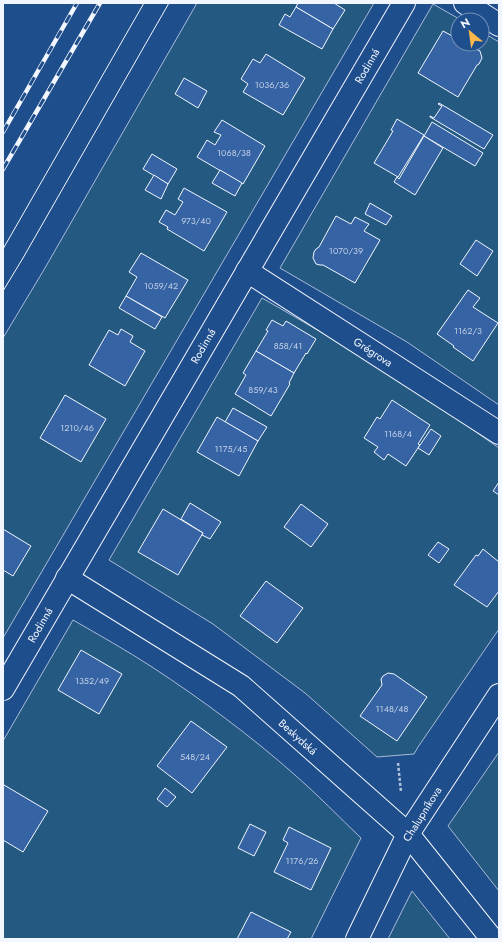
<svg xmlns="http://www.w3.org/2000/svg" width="502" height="942" viewBox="0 0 502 942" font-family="Jost,sans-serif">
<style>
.green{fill:#245a82;stroke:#a8bbd7}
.building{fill:#3563a3;stroke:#f2f6ff}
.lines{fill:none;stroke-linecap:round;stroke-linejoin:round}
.minor-casing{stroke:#f2f6ff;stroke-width:24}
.path{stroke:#b3c4dc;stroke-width:2.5;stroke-dasharray:3 2;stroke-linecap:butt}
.minor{stroke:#1f4e8c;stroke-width:22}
.tram{stroke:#f2f6ff;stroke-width:1}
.rail-casing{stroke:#f2f6ff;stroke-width:4.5}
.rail{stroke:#1f4e8c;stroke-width:3;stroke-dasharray:9;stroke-linecap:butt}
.labels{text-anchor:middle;stroke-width:3;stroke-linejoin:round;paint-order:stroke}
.number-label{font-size:9px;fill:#c3d1e8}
.street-label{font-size:11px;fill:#f2f6ff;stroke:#1f4e8c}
</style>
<rect width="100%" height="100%" fill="#1f4e8c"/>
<g class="green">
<polygon points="197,3 374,3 3,638 3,338 45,268"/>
<polygon points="433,4 461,20 458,20 458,44 482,44 482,32 499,42 499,405 407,342 280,268"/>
<polygon points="262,298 387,370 499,448 499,629 418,747 414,754 377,757 305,693 213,624 109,560"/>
<path d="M73 620C99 635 126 650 152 667 201 699 251 736 295 775 318 795 339 817 361 838L311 939H3V741Z"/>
<polygon points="499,752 499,891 448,826"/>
<polygon points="412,891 450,939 388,939"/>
</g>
<g class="building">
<polygon points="298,3 334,3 345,10 333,29 296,7"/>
<polygon points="296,7 333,29 322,49 279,25 285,14 290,17"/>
<polygon points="443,31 458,39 458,44 466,44 480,51 482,58 479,64 477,65 458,97 418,73"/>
<polygon points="266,54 305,78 283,115 243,92 248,84 241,79 253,59 260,63"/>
<polygon points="184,78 207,91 198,108 175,94"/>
<polygon points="439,103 493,135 484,149 430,117 430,116 434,118 442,106 438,104"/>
<polygon points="397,119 424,135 398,177 374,163 393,131 391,130"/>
<polygon points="222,120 265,146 243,184 197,157 207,140 215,145 221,135 214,132"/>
<polygon points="432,122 483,153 475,166 424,136"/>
<polygon points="424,136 443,148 415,195 394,182 397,177 399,179"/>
<polygon points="152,154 177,169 168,184 143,169"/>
<polygon points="220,170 242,183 235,196 212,183"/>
<polygon points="154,175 168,184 161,199 145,190"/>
<polygon points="184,188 227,212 204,251 167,229 168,227 159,222 166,210 175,215 183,202 178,199"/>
<polygon points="370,203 392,216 386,225 365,214"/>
<polygon points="336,216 351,224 355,217 369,224 364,231 380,240 355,283 323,265 320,265 316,264 313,258 314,252 316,249 319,247"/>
<polygon points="476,240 493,251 477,276 460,264"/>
<polygon points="141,253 188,280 165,318 126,296 137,277 129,272"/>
<polygon points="468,290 480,298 473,307 498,323 473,361 453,347 454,346 437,334"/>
<polygon points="126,296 162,317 155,329 119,308"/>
<polygon points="272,320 283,326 286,321 316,339 307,354 306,353 294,373 256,351 268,331 266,330"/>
<polygon points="121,329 133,336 130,342 145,351 125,386 89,365 109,330 118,335"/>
<polygon points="256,351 294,373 289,383 290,384 271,416 235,394 246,375 243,373"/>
<polygon points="65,395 106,419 81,462 40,438"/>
<polygon points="392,400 430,425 418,444 420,445 406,466 388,454 384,460 374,452 378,447 364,438 377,417 380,419"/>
<polygon points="233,408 267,427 258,441 225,422"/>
<polygon points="217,417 258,441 239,476 197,452"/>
<polygon points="431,429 441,436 429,455 418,448"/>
<polygon points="499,482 499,495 493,491"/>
<polygon points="190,503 221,522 210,539 202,535 203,533 181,519"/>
<polygon points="301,504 328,524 311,547 284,527"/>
<polygon points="163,509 203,533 178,575 138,552"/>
<polygon points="3,529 31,546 13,576 3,570"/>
<polygon points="438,542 449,549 439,563 428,555"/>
<polygon points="483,549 499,562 499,591 487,607 454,585 476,555 478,556"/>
<polygon points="266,581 303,608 277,643 240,616"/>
<polygon points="81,650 122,674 99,714 58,690"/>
<polygon points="388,673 394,674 427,697 397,741 360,716 382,685 381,679 383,676"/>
<polygon points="191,721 227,747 192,793 157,766"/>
<polygon points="4,785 48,811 23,852 3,840 3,787"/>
<polygon points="165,788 176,797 167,807 157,799"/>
<polygon points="250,824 266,832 254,856 238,848"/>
<polygon points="289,827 331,848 311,890 274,872 288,843 283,840"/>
<polygon points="251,912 291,932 287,939 237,939"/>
</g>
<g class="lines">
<g class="minor-casing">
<g id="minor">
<polyline points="465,3 499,25"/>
<polyline points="247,271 499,433"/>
<polyline points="67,578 241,686 408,834 492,939"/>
<polyline points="3,689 404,3"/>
<polyline points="357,939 408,834 499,695"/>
</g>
</g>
<polyline class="path" points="398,763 401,792"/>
<use href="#minor" class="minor"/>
<g class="tram">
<polyline points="3,249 144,3"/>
<polyline points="3,291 23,258 169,3"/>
</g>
<g class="rail-casing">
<g id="rail">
<polyline points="3,132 77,3"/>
<polyline points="3,169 100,3"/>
</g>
</g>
<use href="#rail" class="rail"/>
</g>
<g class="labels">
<g class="number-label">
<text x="272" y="88">1036/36</text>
<text x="234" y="156">1068/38</text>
<text x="196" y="224">973/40</text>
<text x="346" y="254">1070/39</text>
<text x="161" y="289">1059/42</text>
<text x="468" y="334">1162/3</text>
<text x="288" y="349">858/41</text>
<text x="263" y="393">859/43</text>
<text x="77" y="431">1210/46</text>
<text x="398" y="437">1168/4</text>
<text x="231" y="452">1175/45</text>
<text x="92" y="684">1352/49</text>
<text x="392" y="712">1148/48</text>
<text x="195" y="760">548/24</text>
<text x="302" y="864">1176/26</text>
</g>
<g class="street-label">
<text transform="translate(367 66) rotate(-60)" y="4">Rodinná</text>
<text transform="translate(203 346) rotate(-60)" y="4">Rodinná</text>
<text transform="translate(373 352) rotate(33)" y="4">Grégrova</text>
<text transform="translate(40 625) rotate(-60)" y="4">Rodinná</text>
<text transform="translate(298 737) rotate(42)" y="4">Beskydská</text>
<text transform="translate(422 814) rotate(-58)" y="4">Chalupníkova</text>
</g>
</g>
<rect width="502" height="942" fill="none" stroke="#f2f6ff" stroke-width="8"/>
<g transform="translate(470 32) rotate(331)"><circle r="19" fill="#1f4e8c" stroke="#7391ba"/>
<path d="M0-3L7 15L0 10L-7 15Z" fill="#ffb74d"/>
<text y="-6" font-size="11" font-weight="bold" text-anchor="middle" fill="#f2f6ff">N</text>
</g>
</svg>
